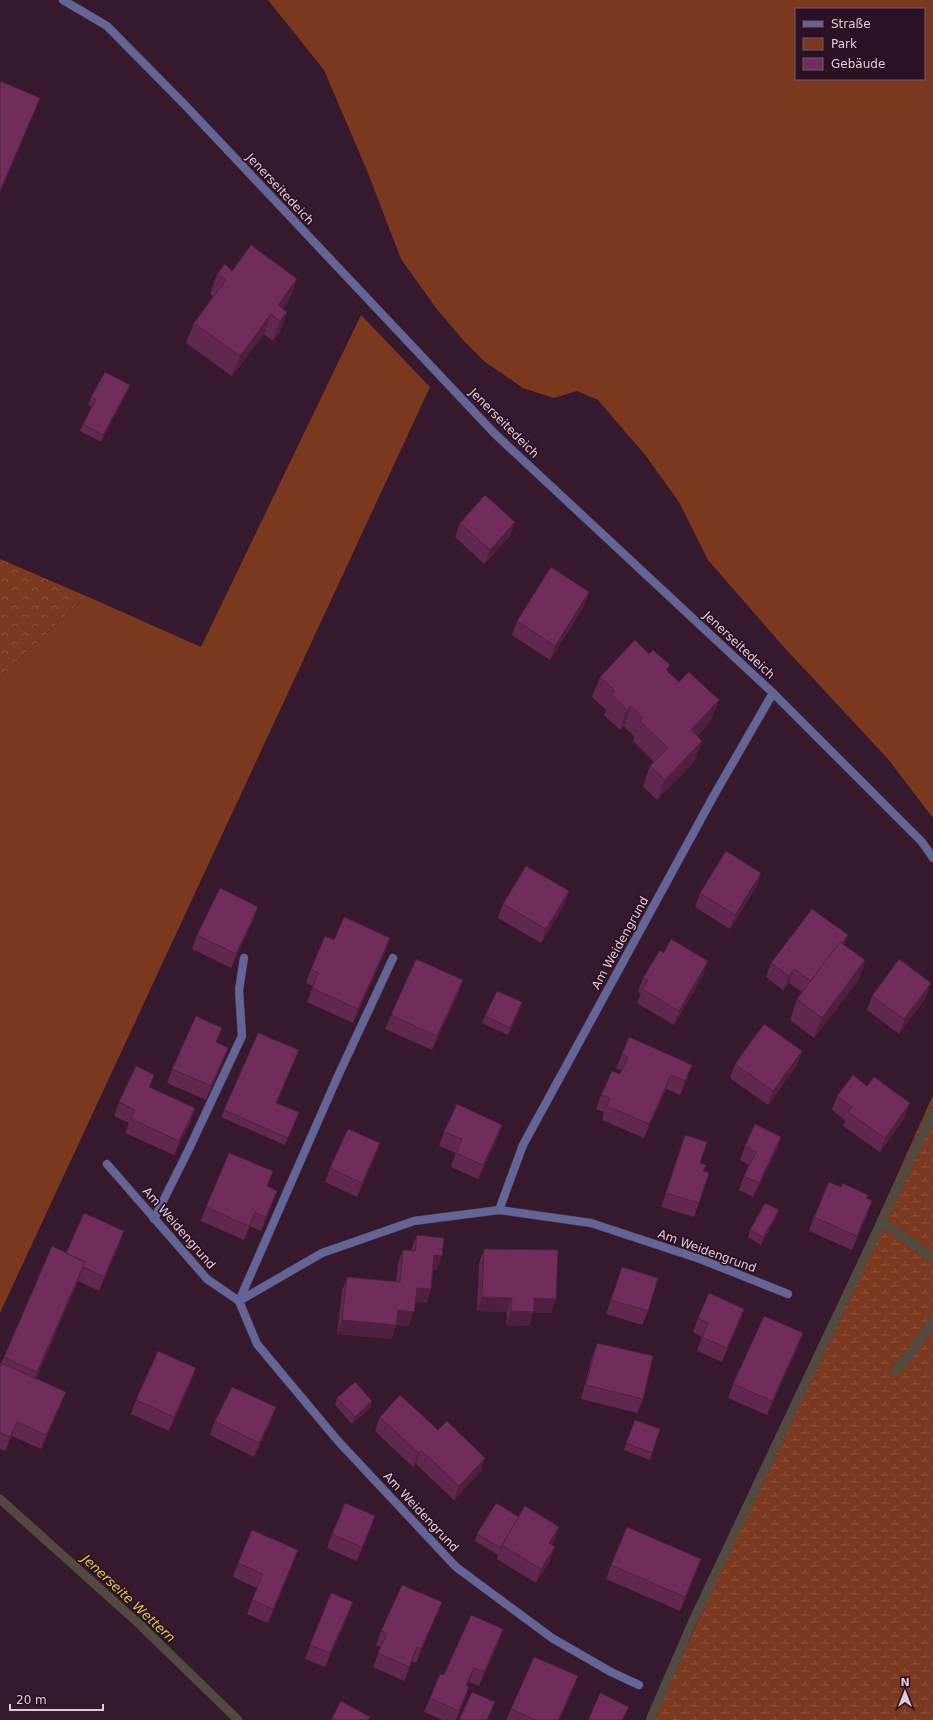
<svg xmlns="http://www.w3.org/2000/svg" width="933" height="1720" viewBox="0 0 933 1720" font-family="'DejaVu Sans',sans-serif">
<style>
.green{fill:#7a381f;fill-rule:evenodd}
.forest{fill:url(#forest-crowns)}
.wetland{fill:url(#wetland-marsh)}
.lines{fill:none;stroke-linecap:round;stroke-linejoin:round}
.stream{stroke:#524941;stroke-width:9}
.service-casing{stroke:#523548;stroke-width:9}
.minor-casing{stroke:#523548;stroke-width:9}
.service{stroke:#626596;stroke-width:8}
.minor{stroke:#626596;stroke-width:8}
.wall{fill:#60274f}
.shaded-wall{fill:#4e2040}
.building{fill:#702d5c;stroke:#4e2040}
.labels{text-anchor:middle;stroke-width:3.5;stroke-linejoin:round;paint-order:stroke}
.street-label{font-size:12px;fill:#e0cbd8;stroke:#2c1023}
.water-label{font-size:13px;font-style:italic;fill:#ddc94e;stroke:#2c1023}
</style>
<defs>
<pattern id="forest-crowns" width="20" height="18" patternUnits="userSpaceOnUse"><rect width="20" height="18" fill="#7a381f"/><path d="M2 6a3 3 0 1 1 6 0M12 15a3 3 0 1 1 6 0" fill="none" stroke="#8d533f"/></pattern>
<pattern id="wetland-marsh" width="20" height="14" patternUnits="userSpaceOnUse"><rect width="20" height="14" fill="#7a381f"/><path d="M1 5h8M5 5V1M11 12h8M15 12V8" fill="none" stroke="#8d533f"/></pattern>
</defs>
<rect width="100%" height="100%" fill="#37192d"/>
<g class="green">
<path d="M268 0H933V818L888 759 782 645 708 560 679 502 646 456 598 400 577 391 554 398 523 388 485 362 463 340 436 308 401 259 368 173 324 70ZM796 9H924V79H796Z"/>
<polygon points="361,315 430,387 0,1313 0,678 86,596 201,647"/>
</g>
<polygon class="forest" points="0,559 86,596 0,678"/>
<polygon class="wetland" points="933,1095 933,1720 654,1720"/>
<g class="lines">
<g class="stream">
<polyline points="881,1221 933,1258"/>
<polyline points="895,1371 910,1354 933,1320"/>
<polyline points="0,1499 137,1622 238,1720"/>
<polyline points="650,1720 692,1623 933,1112"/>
</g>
<g class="service-casing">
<g id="service">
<polyline points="154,1219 188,1151 242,1036 239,990 244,958"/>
<polyline points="239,1301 337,1078 393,958"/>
</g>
</g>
<g class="minor-casing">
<g id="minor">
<polyline points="63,0 107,26 184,104 495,434 773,693 922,842 933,858"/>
<polyline points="107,1164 207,1279 239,1301 257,1344 338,1441 456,1567 552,1638 611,1672 639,1685"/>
<polyline points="499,1210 523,1145 713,797 773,693"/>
<polyline points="239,1301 322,1253 414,1221 499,1210 591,1223 700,1259 788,1294"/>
</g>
</g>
<use href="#service" class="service"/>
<use href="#minor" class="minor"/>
</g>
<g class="wall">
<polygon points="232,271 290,299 283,309 287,312 280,332 273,341 264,334 232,376 186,343 194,323 213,296 210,294 217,274"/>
<polygon points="130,385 127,392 101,442 80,431 83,424 92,407 88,404 91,397"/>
<polygon points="515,522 510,536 484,564 455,537 460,523"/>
<polygon points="589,592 584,606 550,660 512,635 517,621"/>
<polygon points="667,671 679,682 719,700 711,720 697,736 695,761 657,800 643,786 650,766 654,762 633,741 634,736 624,726 620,730 604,715 606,710 592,697 600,677"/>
<polygon points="761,873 756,887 730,929 695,907 700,893"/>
<polygon points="569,891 564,905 541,943 498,918 503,904"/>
<polygon points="258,907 253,921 231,968 192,949 197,935"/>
<polygon points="848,935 844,945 865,960 858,981 814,1038 790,1020 797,999 802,992 789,983 783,990 766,977 771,963"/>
<polygon points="390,938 385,952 353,1023 307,1002 313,986 306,983 311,969 334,940"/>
<polygon points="664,953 703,975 674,1025 637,1003 641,993 638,992 643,978"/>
<polygon points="931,983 926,997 899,1034 867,1010 872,996"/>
<polygon points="458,994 432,1050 385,1029 391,1015"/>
<polygon points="520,1010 508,1035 482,1023 485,1016"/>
<polygon points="217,1043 223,1062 206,1100 167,1083 172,1069"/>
<polygon points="299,1050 276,1103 296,1120 285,1145 221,1117 224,1110"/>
<polygon points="622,1054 692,1065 687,1079 680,1095 666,1089 644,1138 602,1120 604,1112 596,1109 601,1095 620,1074 622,1071 616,1068"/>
<polygon points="735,1064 797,1065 768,1105 730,1078"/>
<polygon points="154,1075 150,1087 195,1108 190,1122 174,1155 125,1133 129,1123 114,1116 119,1102"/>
<polygon points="837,1096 905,1117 880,1152 843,1126 845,1120 832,1110"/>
<polygon points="502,1125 497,1139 478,1179 451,1167 456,1153 439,1146 444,1132"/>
<polygon points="685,1135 703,1171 699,1203 694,1217 661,1207"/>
<polygon points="781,1137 776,1151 753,1197 739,1190 744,1176 749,1165 740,1160 745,1146"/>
<polygon points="375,1157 357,1197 325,1182 330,1168"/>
<polygon points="267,1187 272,1205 261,1231 250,1226 244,1240 201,1221 206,1207"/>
<polygon points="841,1187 868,1195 867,1199 867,1215 852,1250 809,1231 814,1217"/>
<polygon points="779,1210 776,1217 761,1245 748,1237 750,1230"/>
<polygon points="124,1231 119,1245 99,1291 78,1281 36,1379 66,1392 60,1406 41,1449 12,1436 5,1451 0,1449 0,1366 4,1357 66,1253"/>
<polygon points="417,1235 437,1270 433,1269 431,1289 426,1303 415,1302 409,1326 396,1325 391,1339 337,1334 342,1291 347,1277 396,1282 398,1264 403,1250 411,1250"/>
<polygon points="484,1249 556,1299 551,1313 533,1313 529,1326 506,1325 507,1312 477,1311 479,1263"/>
<polygon points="622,1267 648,1311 642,1325 606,1314"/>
<polygon points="744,1309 739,1323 722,1362 697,1351 702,1337 693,1332 698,1318"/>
<polygon points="803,1333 798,1347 767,1415 728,1398 733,1384"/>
<polygon points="597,1343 643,1399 637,1413 581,1399 592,1357"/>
<polygon points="196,1368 191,1382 169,1431 131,1414 136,1400"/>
<polygon points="337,1398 372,1401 370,1408 352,1424 335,1405"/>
<polygon points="380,1417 438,1430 485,1458 480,1472 454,1500 416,1464 413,1467 375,1431"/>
<polygon points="635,1420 660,1429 650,1460 624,1450"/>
<polygon points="215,1421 271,1421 254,1457 210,1435"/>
<polygon points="375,1516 370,1530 357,1561 327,1548 332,1534"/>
<polygon points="519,1517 559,1527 554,1541 552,1544 550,1561 536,1583 497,1559 498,1555 475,1541 477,1534"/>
<polygon points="701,1559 696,1573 680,1611 606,1579 611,1565"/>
<polygon points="238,1563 293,1564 268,1623 247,1614 257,1588 233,1577"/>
<polygon points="348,1616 325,1667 305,1659 310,1645"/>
<polygon points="436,1616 416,1663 412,1661 404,1681 373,1667 381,1647 376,1645 381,1631"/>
<polygon points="498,1643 479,1686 469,1682 467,1686 469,1687 464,1701 456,1720 443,1720 424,1712 430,1698 444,1675"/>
<polygon points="578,1676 573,1690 559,1720 506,1720 511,1709"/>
</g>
<g class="shaded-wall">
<polygon points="40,98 32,118 0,194 0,191"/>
<polygon points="297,279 290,299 276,318 278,305"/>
<polygon points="287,312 280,332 273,341 280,321"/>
<polygon points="271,314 264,334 232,376 240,356"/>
<polygon points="130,385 127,392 101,442 103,435"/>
<polygon points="515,522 510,536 484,564 490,550"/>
<polygon points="589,592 584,606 550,660 555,646"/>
<polygon points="719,700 711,720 683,750 691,730"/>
<polygon points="631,706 624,726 620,730 627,710"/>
<polygon points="702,741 695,761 657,800 665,780"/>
<polygon points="761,873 756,887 730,929 735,915"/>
<polygon points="569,891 564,905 541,943 546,929"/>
<polygon points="258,907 253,921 231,968 236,954"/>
<polygon points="848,935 842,950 812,982"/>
<polygon points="390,938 385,952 353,1023 358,1009"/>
<polygon points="865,960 858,981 814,1038 822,1018"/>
<polygon points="708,961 703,975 674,1025 679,1011"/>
<polygon points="794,969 789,983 783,990 789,976"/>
<polygon points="463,980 458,994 432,1050 437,1036"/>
<polygon points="931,983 926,997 899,1034 904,1019"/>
<polygon points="522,1002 520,1010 508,1035 510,1028"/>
<polygon points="222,1028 217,1042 210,1056"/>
<polygon points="228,1048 223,1062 206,1100 211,1086"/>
<polygon points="802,1051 797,1065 768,1105 773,1091"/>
<polygon points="692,1065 687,1079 680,1095 685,1081"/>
<polygon points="671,1075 666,1089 644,1138 649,1124"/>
<polygon points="910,1103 905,1117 880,1152 885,1138"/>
<polygon points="195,1108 190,1122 174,1155 179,1141"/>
<polygon points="502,1125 497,1139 478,1179 483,1165"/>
<polygon points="781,1137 776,1151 753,1197 759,1183"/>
<polygon points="380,1143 375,1157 357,1197 362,1183"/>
<polygon points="277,1191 272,1205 261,1231 266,1217"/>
<polygon points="872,1201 867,1215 852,1250 857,1236"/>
<polygon points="779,1210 776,1217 761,1245 763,1237"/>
<polygon points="255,1212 250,1226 244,1240 249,1226"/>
<polygon points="124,1231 119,1245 99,1291 104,1277"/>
<polygon points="434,1255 442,1256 437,1270 429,1269"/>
<polygon points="85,1262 78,1282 30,1392 37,1372"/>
<polygon points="417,1288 431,1289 426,1303 412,1302"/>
<polygon points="482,1297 512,1298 507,1312 477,1311"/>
<polygon points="534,1298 556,1299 551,1313 533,1313 529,1326 506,1325 511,1311"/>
<polygon points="744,1309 739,1323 722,1362 727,1348"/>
<polygon points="398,1310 414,1312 409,1326 393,1324"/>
<polygon points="342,1320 396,1325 391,1339 337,1334"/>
<polygon points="803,1333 798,1347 767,1415 772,1401"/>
<polygon points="196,1368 191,1382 169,1431 174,1417"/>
<polygon points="66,1392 60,1406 41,1449 46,1435"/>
<polygon points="372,1401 370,1408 352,1424 355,1417"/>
<polygon points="276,1407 271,1421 254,1457 259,1443"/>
<polygon points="17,1422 12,1436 5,1451 10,1437"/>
<polygon points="421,1450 416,1464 413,1467 418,1453"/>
<polygon points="485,1458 480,1472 454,1500 459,1486"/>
<polygon points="375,1516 370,1530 357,1561 362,1547"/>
<polygon points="559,1527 554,1541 544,1557 549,1543"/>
<polygon points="555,1547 550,1561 536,1583 541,1569"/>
<polygon points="298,1550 293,1564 268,1623 273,1609"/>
<polygon points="701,1559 696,1573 680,1611 685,1597"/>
<polygon points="353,1602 348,1616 325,1667 330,1653"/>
<polygon points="442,1602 436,1616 416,1663 421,1649"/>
<polygon points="503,1629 498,1643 479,1686 484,1672"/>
<polygon points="417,1647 412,1661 404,1681 409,1667"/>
<polygon points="474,1668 469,1682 461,1699 466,1685"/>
<polygon points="578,1676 573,1690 559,1720 558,1720"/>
<polygon points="469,1687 464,1701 456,1720 459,1711"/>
</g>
<g class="building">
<polygon points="0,81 40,98 0,191"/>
<polygon points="251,245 297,279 278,305 287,312 280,321 271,314 240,356 194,323 226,280 217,274 225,264 232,271"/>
<polygon points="105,372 130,385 103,435 83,424 96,400 91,397"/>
<polygon points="485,495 515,522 490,550 460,523"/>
<polygon points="551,567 589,592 555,646 517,621"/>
<polygon points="635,640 649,654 653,650 670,665 666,670 679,682 689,672 719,700 691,730 702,741 665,780 650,766 668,748 640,721 643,718 631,706 627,710 611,694 615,691 600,677"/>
<polygon points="726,851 761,873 735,915 700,893"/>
<polygon points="526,866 569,891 546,929 503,904"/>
<polygon points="220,888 258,907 236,954 197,935"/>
<polygon points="812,909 848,935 842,943 840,942 811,981 794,969 789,976 771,963"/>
<polygon points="344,917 390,938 358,1009 312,988 319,973 311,969 325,936 334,940"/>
<polygon points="671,939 708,961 679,1011 642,989 648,980 643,978 660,950 664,953"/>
<polygon points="840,942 865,960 822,1018 797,999"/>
<polygon points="416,959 463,980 437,1036 391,1015"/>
<polygon points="899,959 931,983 904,1019 872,996"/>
<polygon points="497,991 522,1002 510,1028 485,1016"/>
<polygon points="196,1016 222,1028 216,1042 228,1048 211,1086 172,1069"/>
<polygon points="764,1024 802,1051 773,1091 735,1064"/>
<polygon points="258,1033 299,1050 276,1103 299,1112 288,1138 224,1110"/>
<polygon points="629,1037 692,1065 685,1081 671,1075 649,1124 607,1106 610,1098 601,1095 612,1071 620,1074 628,1057 622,1054"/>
<polygon points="136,1066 154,1075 149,1087 195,1108 179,1141 131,1119 135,1110 119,1102"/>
<polygon points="853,1075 867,1086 874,1077 910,1103 885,1138 848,1112 852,1107 837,1096"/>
<polygon points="457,1104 502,1125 483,1165 456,1153 462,1139 444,1132"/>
<polygon points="755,1124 781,1137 759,1183 744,1176 756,1152 745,1146"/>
<polygon points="348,1129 380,1143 362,1183 330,1168"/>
<polygon points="685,1135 707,1142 700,1163 706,1165 703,1171 709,1173 699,1203 666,1193"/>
<polygon points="229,1153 273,1171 267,1186 277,1191 266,1217 255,1212 249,1226 206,1207"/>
<polygon points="829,1182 841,1187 842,1183 868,1195 866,1198 872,1201 857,1236 814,1217"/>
<polygon points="765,1203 779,1210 763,1237 750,1230"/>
<polygon points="84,1213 124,1231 104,1277 83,1267 85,1262 66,1253"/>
<polygon points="417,1235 444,1238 442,1256 434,1255 431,1289 417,1288 414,1312 398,1310 396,1325 342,1320 347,1277 400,1282 403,1250 415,1251"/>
<polygon points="52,1246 85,1262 37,1372 4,1357"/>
<polygon points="484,1249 558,1250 556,1299 534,1298 534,1312 511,1311 512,1298 482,1297"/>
<polygon points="622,1267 658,1278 648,1311 611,1300"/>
<polygon points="709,1293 744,1309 727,1348 702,1337 708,1323 698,1318"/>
<polygon points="764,1316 803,1333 772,1401 733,1384"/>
<polygon points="597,1343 653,1356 643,1399 586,1385"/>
<polygon points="158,1351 196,1368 174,1417 136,1400"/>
<polygon points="1,1363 66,1392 46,1435 17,1422 10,1437 0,1433 0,1366"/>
<polygon points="355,1382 372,1401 355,1417 337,1398"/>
<polygon points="232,1387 276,1407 259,1443 215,1421"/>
<polygon points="400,1395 438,1430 447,1421 485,1458 459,1486 421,1450 418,1453 380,1417"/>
<polygon points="635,1420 660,1429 652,1453 626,1443"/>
<polygon points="345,1503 375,1516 362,1547 332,1534"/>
<polygon points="496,1503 519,1517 502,1545 501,1548 477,1534"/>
<polygon points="525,1506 559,1527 549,1543 555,1547 541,1569 502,1545"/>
<polygon points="627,1527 701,1559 685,1597 611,1565"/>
<polygon points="252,1530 298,1550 273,1609 252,1600 263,1574 238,1563"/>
<polygon points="402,1585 442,1602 421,1649 417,1647 409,1667 378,1653 387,1633 381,1631"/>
<polygon points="331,1593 353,1602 330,1653 310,1645"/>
<polygon points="471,1615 503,1629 484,1672 474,1668 466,1685 469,1687 459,1711 430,1698 440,1674 444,1675"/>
<polygon points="534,1657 578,1676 558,1720 535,1720 511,1709"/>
<polygon points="472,1692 495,1702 487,1720 459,1720"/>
<polygon points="600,1693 629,1707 622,1720 588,1720"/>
<polygon points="341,1701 370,1717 368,1720 331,1720"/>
</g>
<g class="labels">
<g class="street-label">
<text transform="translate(280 189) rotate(47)" y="4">Jenerseitedeich</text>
<text transform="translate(504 423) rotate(45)" y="4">Jenerseitedeich</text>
<text transform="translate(739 645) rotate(43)" y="4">Jenerseitedeich</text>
<text transform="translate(620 943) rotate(-61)" y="4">Am Weidengrund</text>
<text transform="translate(179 1228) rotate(49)" y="4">Am Weidengrund</text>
<text transform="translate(707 1251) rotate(20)" y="4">Am Weidengrund</text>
<text transform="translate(421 1512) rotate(47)" y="4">Am Weidengrund</text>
</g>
<g class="water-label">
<text transform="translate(129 1598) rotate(43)" y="5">Jenerseite Wettern</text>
</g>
</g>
<rect x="795" y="8" width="130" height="72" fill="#2c1023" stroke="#745b6b"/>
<rect x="803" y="21" width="20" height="6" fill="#626596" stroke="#745b6b"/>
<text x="831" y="28" font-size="12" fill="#e0cbd8">Straße</text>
<rect x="803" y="38" width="20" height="12" fill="#7a381f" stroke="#745b6b"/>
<text x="831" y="48" font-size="12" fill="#e0cbd8">Park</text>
<rect x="803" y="58" width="20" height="12" fill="#702d5c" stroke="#745b6b"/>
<text x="831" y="68" font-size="12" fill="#e0cbd8">Gebäude</text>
<g transform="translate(905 1692)" stroke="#2c1023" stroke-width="3" paint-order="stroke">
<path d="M0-3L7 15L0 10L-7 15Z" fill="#e0cbd8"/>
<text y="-6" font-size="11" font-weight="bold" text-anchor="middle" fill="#e0cbd8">N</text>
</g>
<path d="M10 1704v6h93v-6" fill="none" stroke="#e0cbd8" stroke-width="2"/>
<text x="16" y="1704" font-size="12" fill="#e0cbd8" stroke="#2c1023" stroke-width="3" paint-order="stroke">20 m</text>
</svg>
